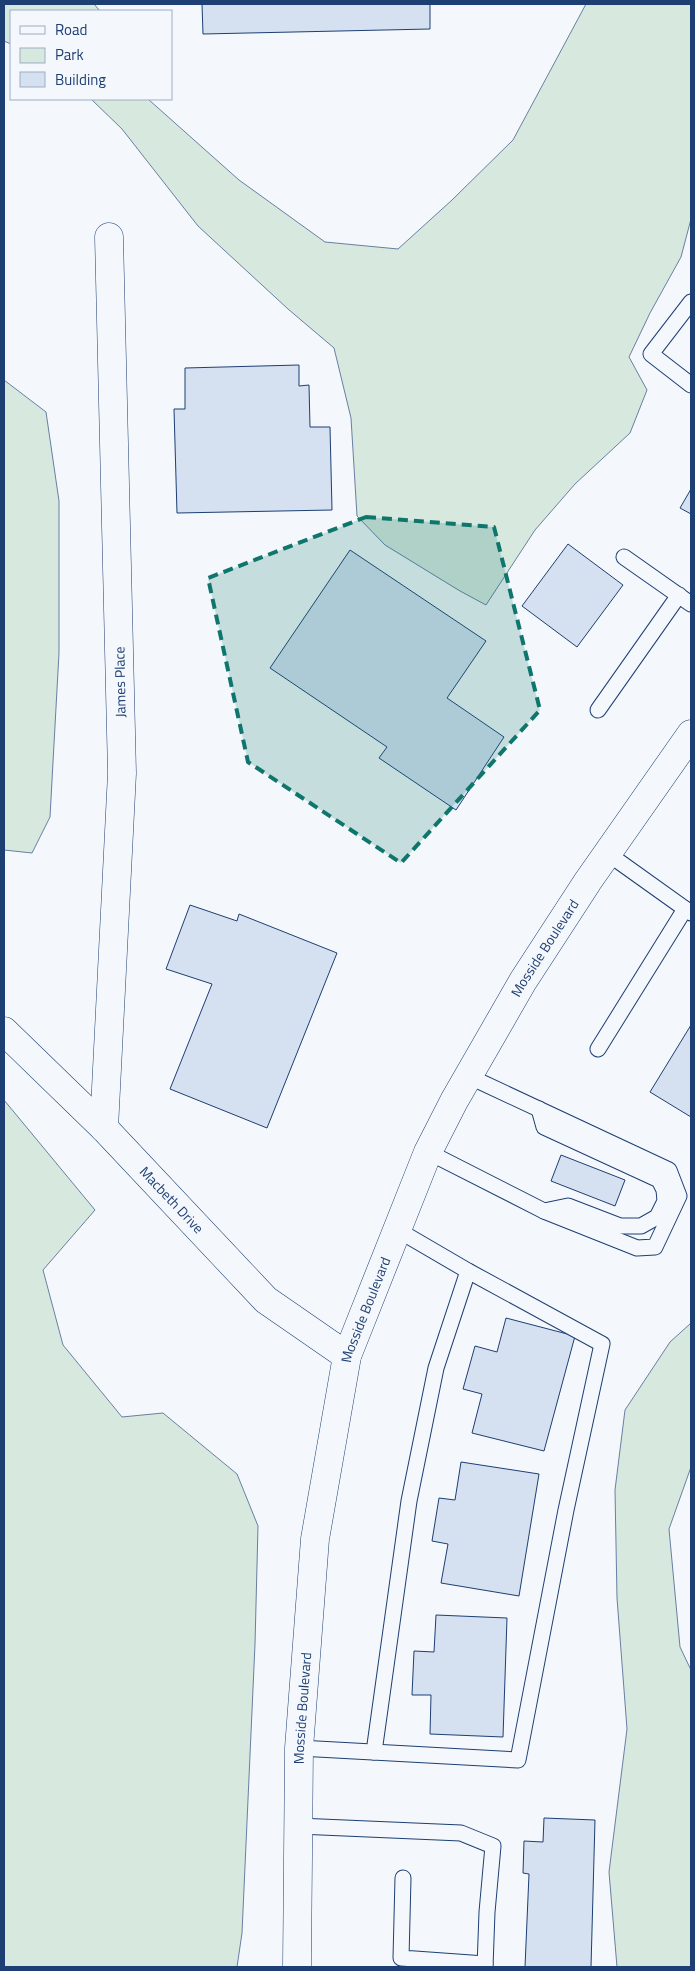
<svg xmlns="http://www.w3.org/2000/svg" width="695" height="1971" viewBox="0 0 695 1971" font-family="'Titillium Web',sans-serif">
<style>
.green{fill:#d7e8df;stroke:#687fa3}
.building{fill:#d5e0f0;stroke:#1d3f73}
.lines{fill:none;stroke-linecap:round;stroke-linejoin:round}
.lane-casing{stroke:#1d3f73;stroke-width:17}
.street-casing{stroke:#1d3f73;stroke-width:29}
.primary-casing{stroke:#1d3f73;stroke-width:29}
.lane{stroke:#f4f7fb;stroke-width:15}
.street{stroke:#f4f7fb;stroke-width:28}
.primary{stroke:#f4f7fb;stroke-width:28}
.marked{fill:#0f766e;fill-opacity:0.2;stroke:#0f766e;stroke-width:4;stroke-dasharray:10 6;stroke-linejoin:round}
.labels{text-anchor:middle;stroke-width:4;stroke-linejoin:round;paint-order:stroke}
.street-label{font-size:14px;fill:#1d3f73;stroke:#f4f7fb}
</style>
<rect width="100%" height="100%" fill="#f4f7fb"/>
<g class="green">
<polygon points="4,4 94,4 100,11 11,11 11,44 4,41"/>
<polygon points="586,4 691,4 691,219 681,257 650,313 629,357 647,390 630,433 575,484 535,530 486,605 460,591 385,545 357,516 351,418 334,348 288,309 198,226 122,129 91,99 148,99 239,180 325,242 398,249 452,200 513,140"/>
<polygon points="4,380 46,412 59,501 59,653 50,817 32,853 4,850"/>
<polygon points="4,1100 95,1210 43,1270 63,1345 122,1417 163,1413 237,1474 258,1526 255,1644 242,1933 237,1967 4,1967"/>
<polygon points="691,1323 691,1467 669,1529 680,1647 691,1670 691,1967 617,1967 609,1872 627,1729 617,1598 615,1490 625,1410 670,1342"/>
</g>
<g class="building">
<polygon points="202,4 430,4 430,29 203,34"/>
<polygon points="299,365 299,386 309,385 310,427 330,427 332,510 177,513 174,409 185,409 185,368"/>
<polygon points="691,489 691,514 680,508"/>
<polygon points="568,544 623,585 577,647 522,606"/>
<polygon points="350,550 486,641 447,698 504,737 456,810 379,758 387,747 270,668"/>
<polygon points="190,905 237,921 239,914 337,953 267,1128 170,1089 212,984 166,969"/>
<polygon points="691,1025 691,1117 650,1092"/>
<polygon points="561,1155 625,1180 615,1206 551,1181"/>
<polygon points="506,1318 575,1336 544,1451 472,1433 482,1394 463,1389 475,1346 497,1352"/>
<polygon points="461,1462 539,1474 519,1596 441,1583 448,1544 432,1541 439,1498 455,1500"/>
<polygon points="436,1615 507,1618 503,1737 430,1734 431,1695 412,1695 414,1651 434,1652"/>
<polygon points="544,1818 595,1820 591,1967 525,1967 529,1874 523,1873 524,1841 543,1842"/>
</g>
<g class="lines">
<g class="lane-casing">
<g id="lane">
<polyline points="691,302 651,354 691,385"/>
<polyline points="624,557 691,604"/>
<polyline points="598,710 679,595"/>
<polyline points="607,853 691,913"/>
<polyline points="598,1049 685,909"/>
<polyline points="539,1109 544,1127 659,1180 664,1190 665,1201 657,1217 641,1226 620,1226 568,1206 544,1211"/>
<polyline points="428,1152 544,1211 637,1248 655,1247 679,1196 669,1170 468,1076"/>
<polyline points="299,1748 518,1760 566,1510 602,1344 468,1271 396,1229"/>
<polyline points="374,1752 409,1501 436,1368 468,1271"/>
<polyline points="298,1826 461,1833 493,1846 487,1912 485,1967"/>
<polyline points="403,1878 401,1958 485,1964"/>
</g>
</g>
<g class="street-casing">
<g id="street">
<path id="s1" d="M4 1031 104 1128 266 1300 347 1356"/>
<polyline points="104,1128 122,773 109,237"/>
</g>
</g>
<g class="primary-casing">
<g id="primary">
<path id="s2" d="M297 1967 299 1748 315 1539 347 1356 428 1152 454 1101 523 981 588 881 691 734"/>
</g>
</g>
<use href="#lane" class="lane"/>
<use href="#street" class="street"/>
<use href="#primary" class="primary"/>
</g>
<path class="marked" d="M366 517 494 527 540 710 401 863 248 762 208 578Z"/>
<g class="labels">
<g class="street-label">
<text transform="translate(120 682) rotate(-91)" y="5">James Place</text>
<text dy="5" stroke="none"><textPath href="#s2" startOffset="1069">Mosside Boulevard</textPath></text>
<text dy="5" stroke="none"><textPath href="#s1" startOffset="238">Macbeth Drive</textPath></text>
<text dy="5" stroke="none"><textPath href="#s2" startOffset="664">Mosside Boulevard</textPath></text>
<text dy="5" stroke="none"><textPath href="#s2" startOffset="259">Mosside Boulevard</textPath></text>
</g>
</g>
<rect width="695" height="1971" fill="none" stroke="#1d3f73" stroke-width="10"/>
<rect x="10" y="10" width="162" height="90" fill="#f4f7fb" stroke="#9eadc5"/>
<rect x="20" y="26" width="25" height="8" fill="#f4f7fb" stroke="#9eadc5"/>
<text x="55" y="35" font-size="15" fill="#1d3f73">Road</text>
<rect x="20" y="48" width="25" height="15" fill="#d7e8df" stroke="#9eadc5"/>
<text x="55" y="60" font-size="15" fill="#1d3f73">Park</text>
<rect x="20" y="72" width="25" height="15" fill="#d5e0f0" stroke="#9eadc5"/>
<text x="55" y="85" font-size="15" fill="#1d3f73">Building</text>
</svg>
